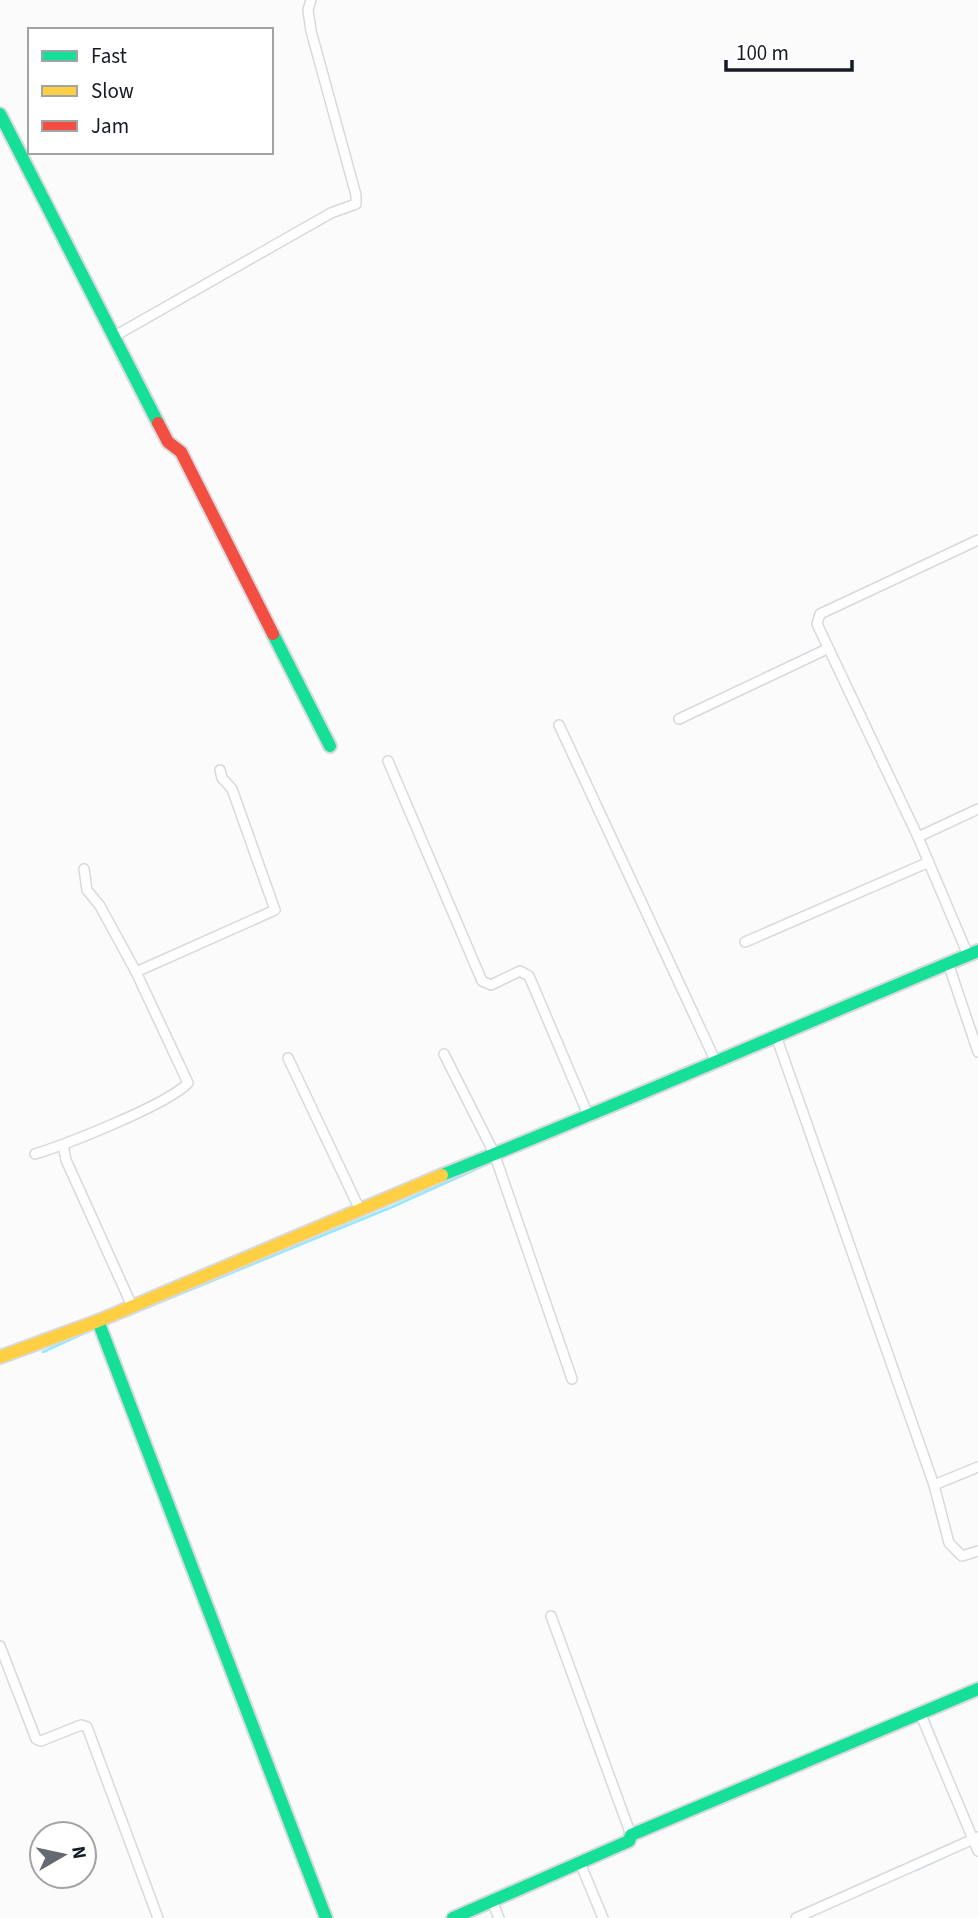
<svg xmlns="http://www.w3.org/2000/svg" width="978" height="1918" viewBox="0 0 978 1918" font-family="'Source Sans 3',sans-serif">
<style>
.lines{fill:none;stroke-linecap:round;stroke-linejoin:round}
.stream{stroke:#93e9fc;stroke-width:2.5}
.street-casing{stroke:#d7d9df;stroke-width:12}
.fast-casing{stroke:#d7d9df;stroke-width:16}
.slow-casing{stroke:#d7d9df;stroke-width:16}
.jam-casing{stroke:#d7d9df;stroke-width:16}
.street{stroke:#fefefe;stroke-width:9}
.fast{stroke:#16e098;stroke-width:12}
.slow{stroke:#ffcf43;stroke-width:12}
.jam{stroke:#f24e42;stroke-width:12}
</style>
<rect width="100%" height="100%" fill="#fbfbfb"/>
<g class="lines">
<g class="stream">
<polyline points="124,1317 392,1207 492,1162"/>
<polyline points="43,1352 89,1331"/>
<polyline points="900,1716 929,1703"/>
<polyline points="927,1717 948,1769"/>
<polyline points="938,1850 949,1845"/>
<polyline points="916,1870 948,1855"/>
</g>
<g class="street-casing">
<g id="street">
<polyline points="113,337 331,213 356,204 356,195 311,31 308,10 311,0"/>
<polyline points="679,719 827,649"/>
<polyline points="559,725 715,1060"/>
<polyline points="388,761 482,981 491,985 520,971 529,976 589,1117"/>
<polyline points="918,837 978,809"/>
<polyline points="745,942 929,862"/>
<polyline points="968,955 918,837 817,624 820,614 978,540"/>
<polyline points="948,963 978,1052"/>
<polyline points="136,972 275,910 232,789 222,778 220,770"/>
<polyline points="776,1036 934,1485 949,1543 962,1556 978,1551"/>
<polyline points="444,1054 494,1153 572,1379"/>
<polyline points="288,1058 359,1208"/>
<polyline points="63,1145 66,1160 132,1306"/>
<path d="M35 1154C67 1144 167 1105 188 1083L136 972 100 906 87 890 84 869"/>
<polyline points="934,1485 978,1467"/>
<polyline points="551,1616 631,1835"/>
<polyline points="0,1646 36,1739 41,1741 81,1725 87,1727 158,1918"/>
<polyline points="920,1713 978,1851"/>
<polyline points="580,1863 603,1918"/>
<polyline points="492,1901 499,1918"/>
<polyline points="796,1918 978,1837"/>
</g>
</g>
<g class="fast-casing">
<g id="fast">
<polyline points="0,114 158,423"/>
<polyline points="273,634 330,746"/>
<path d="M442 1175C622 1104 799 1025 978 951"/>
<polyline points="98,1321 326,1918"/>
<polyline points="453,1918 629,1841 631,1835 978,1689"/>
</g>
</g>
<g class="slow-casing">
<polyline id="slow" points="0,1357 98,1321 442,1175"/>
</g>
<g class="jam-casing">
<polyline id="jam" points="158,423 168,442 181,452 273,634"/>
</g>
<use href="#street" class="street"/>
<use href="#fast" class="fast"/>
<use href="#slow" class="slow"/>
<use href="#jam" class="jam"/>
</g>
<rect x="28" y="28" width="245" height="126" fill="#ffffff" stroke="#a1a3a7" stroke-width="2"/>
<rect x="42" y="51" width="35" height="10" fill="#16e098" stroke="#a1a3a7" stroke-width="2"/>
<text x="91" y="63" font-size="21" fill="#151a24">Fast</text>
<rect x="42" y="86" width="35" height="10" fill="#ffcf43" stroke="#a1a3a7" stroke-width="2"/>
<text x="91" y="98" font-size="21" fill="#151a24">Slow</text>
<rect x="42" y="121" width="35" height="10" fill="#f24e42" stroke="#a1a3a7" stroke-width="2"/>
<text x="91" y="133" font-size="21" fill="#151a24">Jam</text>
<g transform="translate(63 1855) rotate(81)"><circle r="33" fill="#ffffff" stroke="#a1a3a7" stroke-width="2"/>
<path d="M0-5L12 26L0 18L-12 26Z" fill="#66696f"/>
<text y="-10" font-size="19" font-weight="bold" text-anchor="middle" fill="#151a24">N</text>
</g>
<path d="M726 60v10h126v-10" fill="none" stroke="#151a24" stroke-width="3.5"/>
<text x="736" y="60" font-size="21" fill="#151a24" stroke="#ffffff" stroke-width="5" paint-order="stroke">100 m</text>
</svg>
